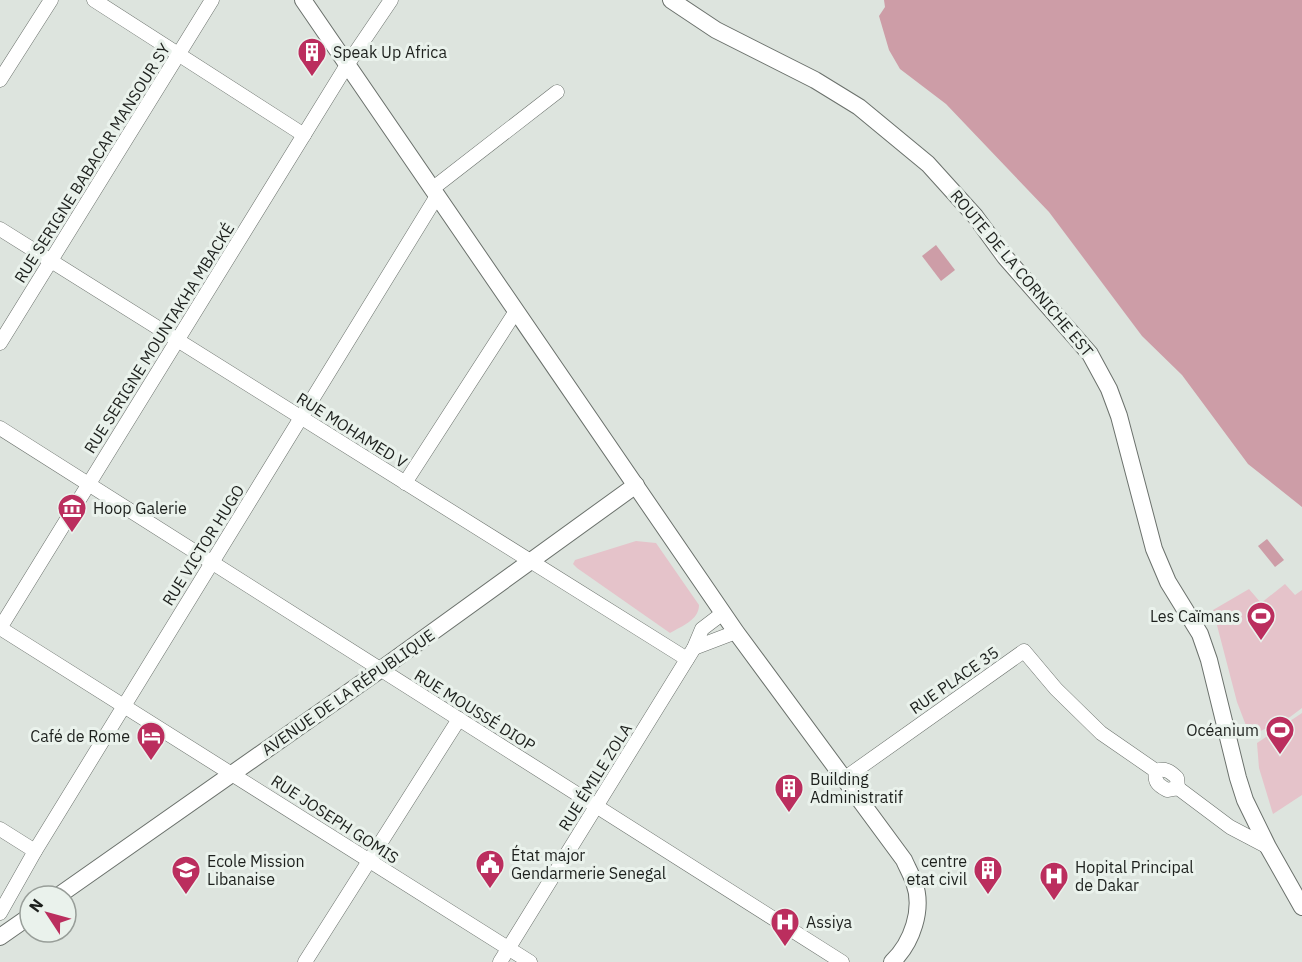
<svg xmlns="http://www.w3.org/2000/svg" width="1302" height="962" viewBox="0 0 1302 962" font-family="'IBM Plex Sans',sans-serif">
<style>
.green{fill:#e5c3ca}
.water{fill:#cd9da7}
.lines{fill:none;stroke-linecap:round;stroke-linejoin:round}
.minor-casing{stroke:#6b716c;stroke-width:15}
.tertiary-casing{stroke:#6b716c;stroke-width:18}
.minor{stroke:#fff;stroke-width:14}
.tertiary{stroke:#fff;stroke-width:16}
.labels{text-anchor:middle;stroke-width:6;stroke-linejoin:round;paint-order:stroke}
.poi-label{font-size:16px;fill:#1d201d;stroke:#eaf2ec;text-anchor:start}
.street-label{font-size:16px;fill:#1d201d;stroke:#eaf2ec}
</style>
<rect width="100%" height="100%" fill="#dde4de"/>
<g class="green">
<path d="M636 541 656 543 699 605C699 620 682 626 670 633L577 568 573 564 575 560Z"/>
<polygon points="1285,584 1295,595 1302,590 1302,708 1290,717 1250,736 1237,702 1213,610 1249,589 1261,603"/>
<polygon points="1302,713 1302,795 1273,814 1259,768 1257,743"/>
</g>
<g class="water">
<polygon points="884,0 1302,0 1302,507 1248,464 1182,375 1142,336 1049,212 946,104 900,69 889,50 879,16 885,7"/>
<polygon points="936,245 955,270 941,281 922,256"/>
<polygon points="1267,539 1284,560 1275,567 1258,546"/>
</g>
<g class="lines">
<g class="minor-casing">
<g id="minor">
<polyline points="94,0 304,135"/>
<polyline points="0,80 51,0"/>
<polyline points="432,189 557,92"/>
<polyline points="0,229 687,659"/>
<polyline points="0,343 212,0"/>
<polyline points="0,428 842,962"/>
<polyline points="405,483 516,311"/>
<polyline points="0,628 347,65 391,0"/>
<polyline points="0,628 530,962"/>
<polyline points="694,648 736,632"/>
<path d="M1156 771C1154 782 1158 785 1167 790L1178 788 1230 827 1268 847"/>
<path d="M845 778 1024 651 1056 689 1101 733 1156 771C1165 768 1170 771 1177 778L1178 788"/>
<polyline points="0,829 35,851"/>
<polyline points="0,913 35,851 437,196"/>
<polyline points="305,962 459,719"/>
<polyline points="500,962 694,648 702,629 723,613"/>
</g>
</g>
<g class="tertiary-casing">
<g id="tertiary">
<path d="M303 0 736 632 904 860C907 867 911 874 914 882 924 909 912 943 892 962"/>
<polyline points="671,0 716,30 815,80 859,107 928,164 975,216 1005,257 1090,354 1109,389 1119,416 1154,549 1168,582 1200,634 1209,660 1238,778 1245,800 1268,847 1302,907"/>
<polyline points="58,896 380,670 636,485"/>
<polyline points="0,937 30,916"/>
</g>
</g>
<use href="#minor" class="minor"/>
<use href="#tertiary" class="tertiary"/>
</g>
<defs>
<g id="building-pin" transform="scale(1.5)"><path d="M0 17L-7.5 6A9.5 9.5 0 1 1 7.5 6Z" fill="#bb2e5e" stroke="#eaf2ec"/><path d="M-4-6H4V6H1V3H-1V6H-4ZM-2.5-4.3h1.7v1.8h-1.7ZM.8-4.3h1.7v1.8H.8ZM-2.5-1h1.7V.8h-1.7ZM.8-1h1.7V.8H.8Z" fill="#fff"/></g>
<g id="museum-pin" transform="scale(1.5)"><path d="M0 17L-7.5 6A9.5 9.5 0 1 1 7.5 6Z" fill="#bb2e5e" stroke="#eaf2ec"/><path d="M0-6L6-3V-2H-6V-3ZM-5-1h2V3h-2ZM-1-1h2V3h-2ZM3-1h2V3H3ZM-6 4H6V6H-6Z" fill="#fff"/></g>
<g id="stadium-pin" transform="scale(1.5)"><path d="M0 17L-7.5 6A9.5 9.5 0 1 1 7.5 6Z" fill="#bb2e5e" stroke="#eaf2ec"/><path d="M0-5a6.5 5 0 1 0 0 10a6.5 5 0 1 0 0-10ZM-3.5-1.8h7v3.6h-7Z" fill="#fff"/></g>
<g id="hotel-pin" transform="scale(1.5)"><path d="M0 17L-7.5 6A9.5 9.5 0 1 1 7.5 6Z" fill="#bb2e5e" stroke="#eaf2ec"/><path d="M-6-4.5h1.5V1H6V5H4.5V3h-9V5H-6ZM-4 0a1.8 1.8 0 1 1 3.6 0ZM.5 0V-2.5h3Q6-2.5 6 0Z" fill="#fff"/></g>
<g id="civic-pin" transform="scale(1.5)"><path d="M0 17L-7.5 6A9.5 9.5 0 1 1 7.5 6Z" fill="#bb2e5e" stroke="#eaf2ec"/><path d="M-.6-6.5H3V-4.5H.6V-3L4-1V1h2V6H-6V1h2V-1L-.6-3ZM-1.2 2.5V6h2.4V2.5Z" fill="#fff"/></g>
<g id="school-pin" transform="scale(1.5)"><path d="M0 17L-7.5 6A9.5 9.5 0 1 1 7.5 6Z" fill="#bb2e5e" stroke="#eaf2ec"/><path d="M0-5L7-2L0 1L-7-2ZM-4 1L0 2.5L4 1V4Q0 6-4 4Z" fill="#fff"/></g>
<g id="hospital-pin" transform="scale(1.5)"><path d="M0 17L-7.5 6A9.5 9.5 0 1 1 7.5 6Z" fill="#bb2e5e" stroke="#eaf2ec"/><path d="M-5-5h3v3.5h4V-5h3V5h-3V1.5h-4V5h-3Z" fill="#fff"/></g>
</defs>
<g fill-rule="evenodd">
<use href="#building-pin" x="312" y="52"/>
<use href="#museum-pin" x="72" y="508"/>
<use href="#stadium-pin" x="1261" y="616"/>
<use href="#stadium-pin" x="1280" y="730"/>
<use href="#hotel-pin" x="151" y="736"/>
<use href="#building-pin" x="789" y="788"/>
<use href="#civic-pin" x="490" y="864"/>
<use href="#school-pin" x="186" y="870"/>
<use href="#building-pin" x="988" y="870"/>
<use href="#hospital-pin" x="1054" y="876"/>
<use href="#hospital-pin" x="785" y="922"/>
</g>
<g class="labels">
<g class="poi-label">
<text x="333" y="58">Speak Up Africa</text>
<text x="93" y="514">Hoop Galerie</text>
<text x="1240" y="622" text-anchor="end">Les Caïmans</text>
<text x="1259" y="736" text-anchor="end">Océanium</text>
<text x="130" y="742" text-anchor="end">Café de Rome</text>
<text x="810" y="785">Building<tspan x="810" dy="18">Administratif</tspan></text>
<text x="511" y="861">État major<tspan x="511" dy="18">Gendarmerie Senegal</tspan></text>
<text x="207" y="867">Ecole Mission<tspan x="207" dy="18">Libanaise</tspan></text>
<text x="967" y="867" text-anchor="end">centre<tspan x="967" dy="18">etat civil</tspan></text>
<text x="1075" y="873">Hopital Principal<tspan x="1075" dy="18">de Dakar</tspan></text>
<text x="806" y="928">Assiya</text>
</g>
<g class="street-label">
<text transform="translate(92 163) rotate(-58)" y="6">RUE SERIGNE BABACAR MANSOUR SY</text>
<text transform="translate(1022 273) rotate(50)" y="6">ROUTE DE LA CORNICHE EST</text>
<text transform="translate(159 338) rotate(-58)" y="6">RUE SERIGNE MOUNTAKHA MBACKÉ</text>
<text transform="translate(352 430) rotate(32)" y="6">RUE MOHAMED V</text>
<text transform="translate(203 545) rotate(-58)" y="6">RUE VICTOR HUGO</text>
<text transform="translate(954 680) rotate(-35)" y="6">RUE PLACE 35</text>
<text transform="translate(348 692) rotate(-35)" y="6">AVENUE DE LA RÉPUBLIQUE</text>
<text transform="translate(475 710) rotate(32)" y="6">RUE MOUSSÉ DIOP</text>
<text transform="translate(595 777) rotate(-58)" y="6">RUE ÉMILE ZOLA</text>
<text transform="translate(335 819) rotate(33)" y="6">RUE JOSEPH GOMIS</text>
</g>
</g>
<g transform="translate(48 914) rotate(306)"><circle r="28" fill="#eaf2ec" stroke="#989e99" stroke-width="1.5"/>
<path d="M0-4.5L10 22L0 15L-10 22Z" fill="#bb2e5e"/>
<text y="-9" font-size="16" font-weight="bold" text-anchor="middle" fill="#1d201d">N</text>
</g>
</svg>
